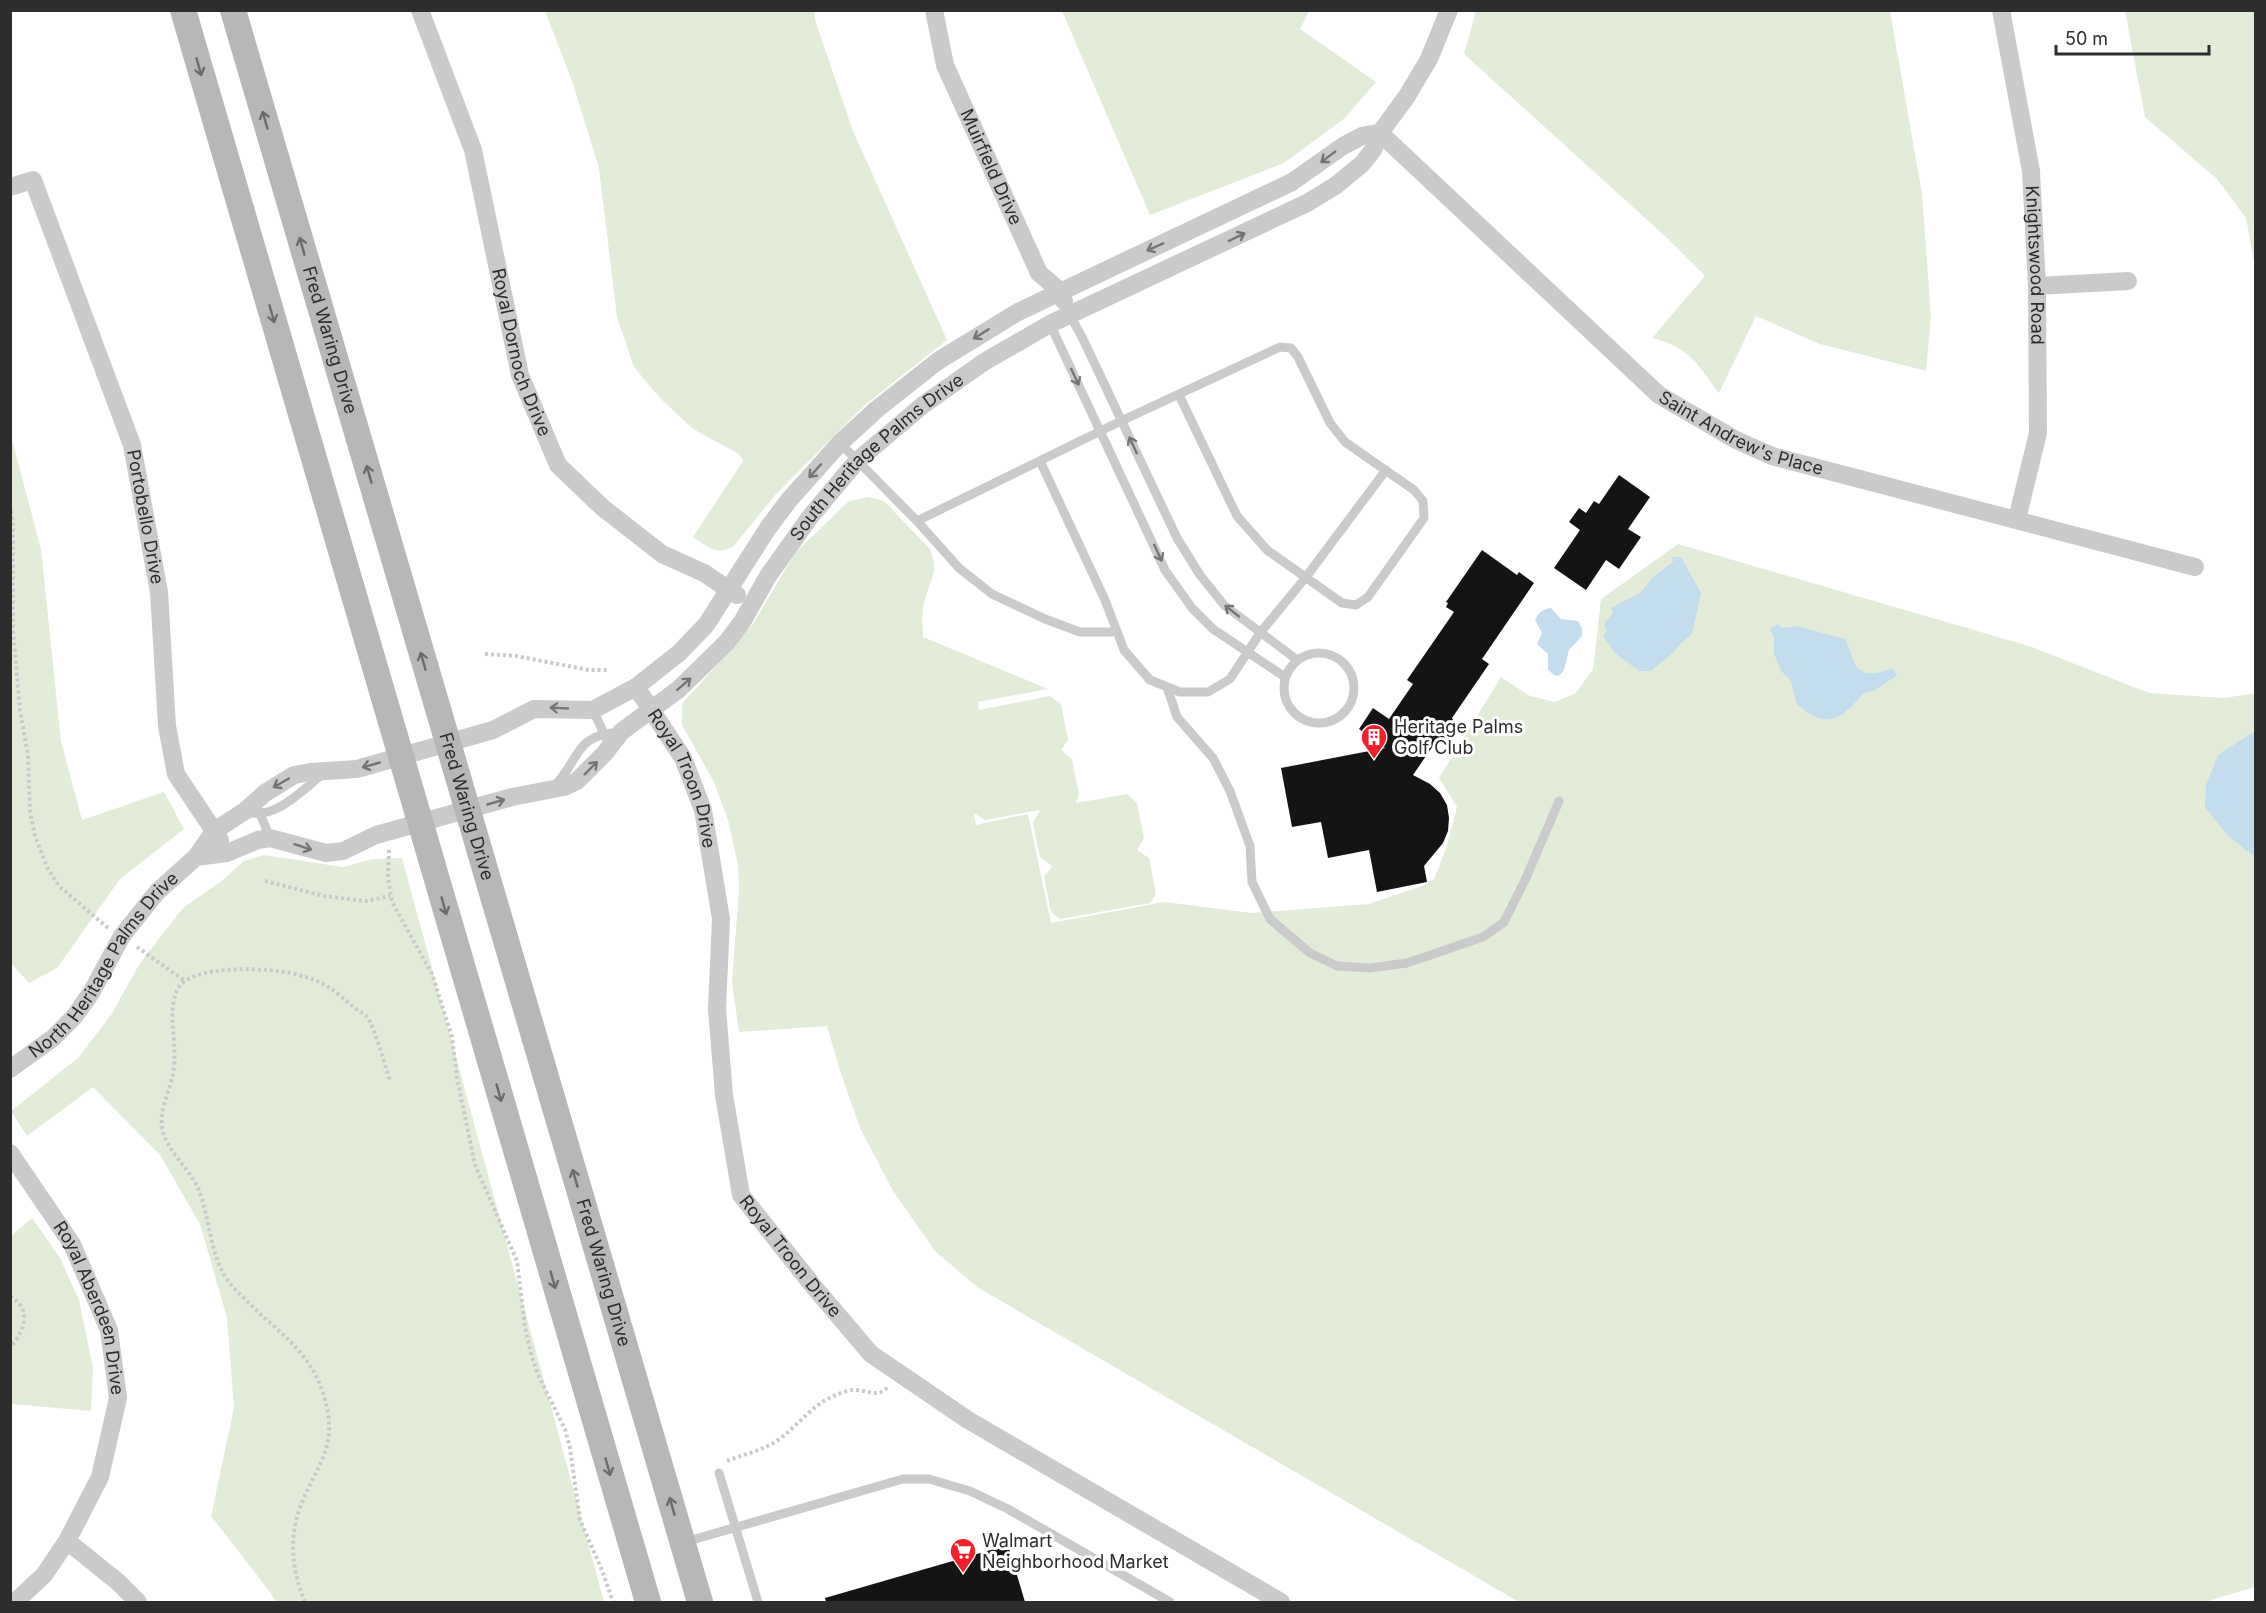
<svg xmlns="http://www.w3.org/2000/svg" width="2266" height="1613" viewBox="0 0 2266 1613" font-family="Inter,sans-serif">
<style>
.green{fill:#e3ecd9}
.water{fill:#c3ddee}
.building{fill:#141414}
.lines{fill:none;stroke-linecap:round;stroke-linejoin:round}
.path{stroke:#cacaca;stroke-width:4;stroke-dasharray:3 3;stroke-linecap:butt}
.lane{stroke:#cacaca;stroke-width:9}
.street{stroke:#cacaca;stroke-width:18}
.secondary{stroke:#b7b7b7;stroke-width:26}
.oneway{stroke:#6b6b6b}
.oneway2{stroke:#747474}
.labels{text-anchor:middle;stroke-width:6;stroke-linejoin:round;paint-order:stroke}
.street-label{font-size:18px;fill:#2d2d2d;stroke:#fff}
.poi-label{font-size:18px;fill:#2d2d2d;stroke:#fff;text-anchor:start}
</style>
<rect width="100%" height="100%" fill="#fff"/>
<g class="green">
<path d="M545 11H814L816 23 853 131 947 340 865 405 776 494 733 547C716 555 707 547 693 537L743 461 739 454 693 429 659 397 634 367 617 317 599 168 573 84Z"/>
<polygon points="1062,11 1309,11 1300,29 1376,82 1345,118 1284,163 1150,215"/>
<path d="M1476 11H1890L1922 194 1931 317 1926 371 1820 344 1756 316 1719 393C1696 363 1691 348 1652 338L1705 276 1666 237 1464 54Z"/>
<polygon points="2125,11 2255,11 2255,267 2246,218 2217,179 2145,117"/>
<polygon points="11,436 41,549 61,741 82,820 164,792 184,829 120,879 57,968 29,983 10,962"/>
<path d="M869 497 884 501 929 548C941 570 929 581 924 603 921 613 923 626 923 637L1048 689 978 702 979 710 1050 696 1061 704 1068 740 1061 750 1072 759 1079 795 1076 803 1127 794 1137 803 1144 838 1137 850 1149 858 1156 894 1150 903 1060 919 1051 912 1044 877 1052 866 1040 857 1033 823 1040 810 985 820 974 813 976 825 1028 814 1051 923 1165 902 1252 913 1369 904 1422 886 1434 879 1446 849 1457 807 1439 778 1501 677 1530 696 1555 702 1576 693 1593 669 1601 599 1678 544 2032 647 2149 693 2224 698 2255 693V1587L2205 1602H1519L977 1287 935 1251 893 1191 860 1128 839 1068 827 1026 739 1032 732 982 739 891 738 865 728 820 714 782 682 725V704L753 624 795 553 849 501Z"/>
<polygon points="264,855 343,867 373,859 402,858 604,1602 276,1602 270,1592 211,1516 234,1408 227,1318 200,1224 160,1155 93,1087 27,1136 11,1111 78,1058 111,1015 140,963 183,908 223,880 244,861"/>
<polygon points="32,1218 60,1258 79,1300 93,1368 91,1411 11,1404 11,1236"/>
</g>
<g class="water">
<polygon points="1672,557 1681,557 1701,593 1692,634 1680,644 1673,653 1651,671 1639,671 1615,653 1603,636 1607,631 1604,624 1613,613 1611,608 1640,593 1654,576 1673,562"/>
<path d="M1551 608 1561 619 1578 621 1582 628V636L1569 650 1564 670 1559 676 1554 675 1548 670V654L1537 644 1542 633 1535 620C1539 612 1543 609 1551 608Z"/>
<path d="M1778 624 1782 628 1797 626 1845 639C1849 647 1851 654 1854 662 1860 678 1880 674 1892 668L1897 676C1883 683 1879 691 1864 693 1851 707 1837 726 1816 717 1809 715 1802 708 1796 703L1791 681 1781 671 1774 654V638L1770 629Z"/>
<polygon points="2255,731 2256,731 2255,857 2228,836 2205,807 2206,785 2218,755"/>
</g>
<g class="building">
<polygon points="1619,475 1650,497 1628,529 1641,537 1619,569 1606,560 1586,590 1554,568 1580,530 1569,522 1579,508 1586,513 1594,501 1599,504"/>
<polygon points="1482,550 1517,575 1519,572 1534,583 1482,659 1489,664 1452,718 1456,725 1455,736 1449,740 1437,740 1413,775 1430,784 1440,793 1447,805 1449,818 1448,831 1443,843 1424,866 1427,882 1377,892 1369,850 1328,858 1321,822 1292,827 1281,768 1385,748 1359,729 1373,708 1389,719 1413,684 1407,680 1454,612 1446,607 1448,603 1446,602"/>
<polygon points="1008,1545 1025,1602 826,1602 825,1598"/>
</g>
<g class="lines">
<g class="path">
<polyline points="10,505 13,522 13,632 20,710 28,755 30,811 35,836 48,869 59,886 108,928"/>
<polyline points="485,654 516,656 589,670 607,670"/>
<polyline points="389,850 388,877 392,902 432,974 452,1037 457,1078 475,1165 517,1261 525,1327 531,1354 539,1377 565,1429 570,1448 580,1520 602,1570 613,1602"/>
<polyline points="265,881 324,896 366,901 390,896"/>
<polyline points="137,947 185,981"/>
<path d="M10 1296C33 1310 24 1331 10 1348"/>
<path d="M727 1461C744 1454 762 1451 778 1440 798 1426 812 1404 836 1395 841 1393 848 1390 853 1390 867 1389 876 1399 888 1387"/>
<path d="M305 1602C292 1571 288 1537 301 1505 318 1462 339 1447 324 1396 310 1349 275 1331 243 1297 235 1290 227 1281 222 1271 210 1247 209 1218 200 1193 192 1170 169 1154 163 1132 157 1110 173 1087 174 1066 177 1042 167 1013 177 990 189 963 271 968 295 974 327 982 333 990 356 1009 360 1012 366 1014 368 1018 374 1026 386 1069 390 1081"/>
</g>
<g class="lane">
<polyline points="1069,314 1082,337 1177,538 1200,575 1224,605 1296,659"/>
<polyline points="1050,324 1165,570 1192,608 1213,629 1285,677"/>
<polyline points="840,443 917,521 1121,421 1280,347 1291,348 1298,357 1330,423 1345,442 1414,490 1423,501 1424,518 1368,597 1356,605 1342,603 1267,550 1237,516 1179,395"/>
<polyline points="1040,461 1105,600 1124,650 1150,680 1180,692 1208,692 1230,679 1260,633 1306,577 1386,470"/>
<polyline points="917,521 959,568 992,594 1045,619 1080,632 1117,632"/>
<circle cx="1319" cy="688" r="35"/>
<polyline points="1167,687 1177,717 1213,758 1230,791 1250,846 1252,882 1270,919 1310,953 1337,966 1370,968 1407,963 1483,937 1504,922 1526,878 1559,801"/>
<polyline points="593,710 606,738"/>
<path d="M554 786C581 760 572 735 621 732"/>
<path d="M245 811C273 823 303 789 323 774"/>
<polyline points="259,811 270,838"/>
<polyline points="719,1473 758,1602"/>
<polyline points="685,1542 903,1479 929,1479 970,1491 1008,1509 1170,1602"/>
</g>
<g class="street">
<path id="s1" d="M420 10 473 150 520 375 558 465 603 508 662 554 704 573 737 595"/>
<path id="s2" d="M934 10 945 65 1039 273 1060 291 1064 301"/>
<path id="s3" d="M2001 10 2031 171 2037 286 2038 433 2017 519"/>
<path id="s4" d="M1380 133 1659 395 1736 440 1772 456 2195 567"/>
<path id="s5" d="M10 187 33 180 132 445 159 592 167 726 176 774 220 840"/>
<polyline points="2037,286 2128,281"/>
<path id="s6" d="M636 687 683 758 703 810 721 919 717 1009 724 1095 741 1195 814 1287 871 1354 968 1420 1281 1602"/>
<path id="s7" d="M196 857 227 853 258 840 270 838 326 853 343 851 376 835 512 797 564 787 577 781 605 753 621 732 679 689 727 642 742 622 768 576 810 517 857 461 923 405 984 362 1050 324 1307 203 1335 186 1362 164 1373 150 1380 133 1407 96 1429 59 1449 10"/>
<path id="s8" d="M10 1069 53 1038 74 1017 91 993 122 936 157 892 196 857 214 831 245 811 265 793 294 775 310 772 357 769 493 730 534 709 593 710 636 687 679 653 706 625 768 528 789 500 840 443 877 409 938 361 1018 312 1292 182 1343 146 1362 136 1380 133"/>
<path id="s9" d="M10 1153 72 1244 109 1330 118 1398 100 1477 67 1541 44 1575 15 1602"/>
<polyline points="67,1541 118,1582 138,1602"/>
</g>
<g class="secondary">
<polyline points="183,10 648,1602"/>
<path id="s10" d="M233 10 700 1602"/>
</g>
</g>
<defs><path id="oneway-shaft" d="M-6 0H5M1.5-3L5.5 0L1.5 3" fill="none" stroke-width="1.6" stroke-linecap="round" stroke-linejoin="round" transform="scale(1.5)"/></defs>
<g class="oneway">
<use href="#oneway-shaft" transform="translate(199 67) rotate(74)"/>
<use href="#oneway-shaft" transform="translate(265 120) rotate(-106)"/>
<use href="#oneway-shaft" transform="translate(302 246) rotate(-106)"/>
<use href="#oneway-shaft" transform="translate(272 314) rotate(74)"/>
<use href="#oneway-shaft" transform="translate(369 474) rotate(-106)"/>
<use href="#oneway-shaft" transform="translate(423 661) rotate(-106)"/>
<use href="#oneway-shaft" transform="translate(444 906) rotate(74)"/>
<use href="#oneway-shaft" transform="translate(499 1093) rotate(74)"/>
<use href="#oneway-shaft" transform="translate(575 1178) rotate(-106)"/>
<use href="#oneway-shaft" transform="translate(553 1280) rotate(74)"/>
<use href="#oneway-shaft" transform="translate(608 1467) rotate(74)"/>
<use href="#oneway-shaft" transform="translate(672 1506) rotate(-106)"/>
</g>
<g class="oneway2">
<use href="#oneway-shaft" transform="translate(1328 157) rotate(143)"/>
<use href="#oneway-shaft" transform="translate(1237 237) rotate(-26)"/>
<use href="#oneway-shaft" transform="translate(1155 247) rotate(156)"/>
<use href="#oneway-shaft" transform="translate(981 334) rotate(148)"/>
<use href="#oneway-shaft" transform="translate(1075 377) rotate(65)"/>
<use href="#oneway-shaft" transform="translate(1133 445) rotate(-115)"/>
<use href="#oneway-shaft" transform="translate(815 471) rotate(132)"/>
<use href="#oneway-shaft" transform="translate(1158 553) rotate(65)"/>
<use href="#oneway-shaft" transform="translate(1232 611) rotate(-142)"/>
<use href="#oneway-shaft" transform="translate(684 684) rotate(-41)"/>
<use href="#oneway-shaft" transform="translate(559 708) rotate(-177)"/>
<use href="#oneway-shaft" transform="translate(371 765) rotate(164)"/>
<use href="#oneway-shaft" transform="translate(591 768) rotate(-45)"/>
<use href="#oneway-shaft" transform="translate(281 783) rotate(150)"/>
<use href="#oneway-shaft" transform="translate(496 802) rotate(-16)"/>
<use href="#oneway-shaft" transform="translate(303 847) rotate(18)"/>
</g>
<defs>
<g id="building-pin" transform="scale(1.35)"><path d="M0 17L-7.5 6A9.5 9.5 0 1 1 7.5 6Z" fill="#f51e2b" stroke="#fff"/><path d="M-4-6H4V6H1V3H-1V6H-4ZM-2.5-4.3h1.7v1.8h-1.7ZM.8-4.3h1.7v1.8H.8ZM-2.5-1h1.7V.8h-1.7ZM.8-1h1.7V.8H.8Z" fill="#fff"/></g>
<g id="supermarket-pin" transform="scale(1.35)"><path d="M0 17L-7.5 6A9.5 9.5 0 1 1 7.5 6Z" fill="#f51e2b" stroke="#fff"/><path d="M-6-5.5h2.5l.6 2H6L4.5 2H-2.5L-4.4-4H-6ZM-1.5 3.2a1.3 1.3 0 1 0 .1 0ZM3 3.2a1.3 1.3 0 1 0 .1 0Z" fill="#fff"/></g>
</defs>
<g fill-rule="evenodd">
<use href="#building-pin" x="1374" y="737"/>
<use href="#supermarket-pin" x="963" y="1551"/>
</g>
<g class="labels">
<g class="street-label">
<text dy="6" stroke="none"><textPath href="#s2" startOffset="168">Muirfield Drive</textPath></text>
<text dy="6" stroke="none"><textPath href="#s3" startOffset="258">Knightswood Road</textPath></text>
<text dy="6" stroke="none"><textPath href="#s10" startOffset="344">Fred Waring Drive</textPath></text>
<text dy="6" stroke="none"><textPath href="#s1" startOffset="358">Royal Dornoch Drive</textPath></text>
<text dy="6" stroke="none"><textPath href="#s4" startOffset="474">Saint Andrew's Place</textPath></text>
<text dy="6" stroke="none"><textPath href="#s7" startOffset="843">South Heritage Palms Drive</textPath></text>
<text dy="6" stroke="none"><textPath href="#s5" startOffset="380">Portobello Drive</textPath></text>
<text dy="6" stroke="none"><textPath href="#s6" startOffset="104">Royal Troon Drive</textPath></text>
<text dy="6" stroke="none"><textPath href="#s10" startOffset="830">Fred Waring Drive</textPath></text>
<text dy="6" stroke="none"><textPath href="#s8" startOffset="142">North Heritage Palms Drive</textPath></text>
<text dy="6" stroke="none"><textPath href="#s6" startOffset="608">Royal Troon Drive</textPath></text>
<text dy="6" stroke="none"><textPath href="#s10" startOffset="1316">Fred Waring Drive</textPath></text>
<text dy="6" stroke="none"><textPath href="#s9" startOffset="177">Royal Aberdeen Drive</textPath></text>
</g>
<g class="poi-label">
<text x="1394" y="733">Heritage Palms<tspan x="1394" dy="21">Golf Club</tspan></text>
<text x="982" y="1547">Walmart<tspan x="982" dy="21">Neighborhood Market</tspan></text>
</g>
</g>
<rect width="2266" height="1613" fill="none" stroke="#2d2d2d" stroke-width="24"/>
<path d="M2056 45v9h153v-9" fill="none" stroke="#2d2d2d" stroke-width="3"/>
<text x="2065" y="45" font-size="18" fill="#2d2d2d" stroke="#ffffff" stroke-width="4.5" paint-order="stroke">50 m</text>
</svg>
